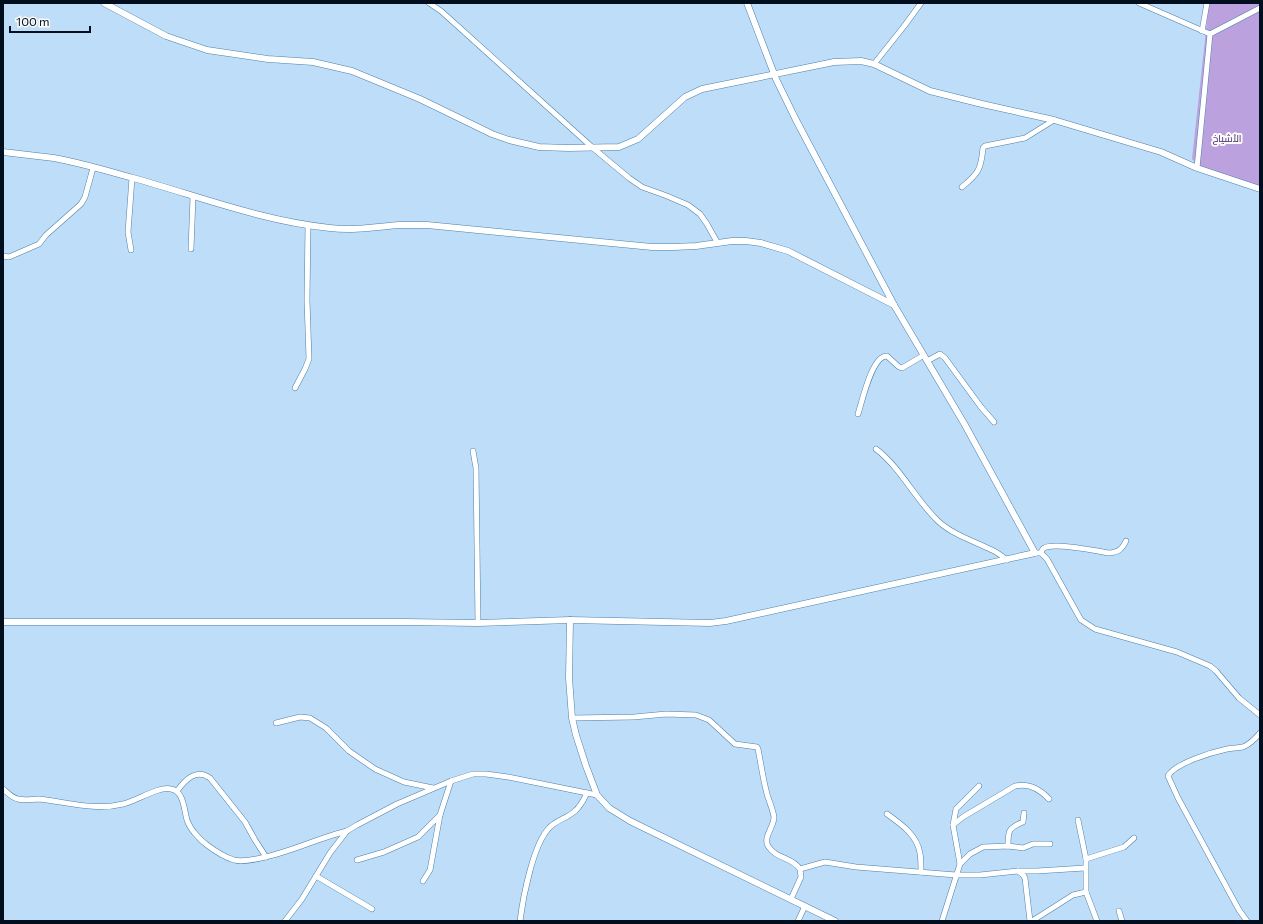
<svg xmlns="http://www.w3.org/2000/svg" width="1263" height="924" viewBox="0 0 1263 924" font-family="Commissioner,Cairo,sans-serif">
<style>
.green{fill:#bca1df}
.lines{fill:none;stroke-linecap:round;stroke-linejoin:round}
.minor-casing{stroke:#4c80a9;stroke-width:6}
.tertiary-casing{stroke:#4c80a9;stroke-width:7}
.minor{stroke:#fff;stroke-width:5}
.tertiary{stroke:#fff;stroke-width:6}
.labels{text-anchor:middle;stroke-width:4;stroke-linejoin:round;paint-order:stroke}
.park-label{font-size:10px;fill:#441e68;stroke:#fafafa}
</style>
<rect width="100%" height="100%" fill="#bdddf8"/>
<polygon class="green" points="1209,3 1260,3 1260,188 1198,165 1192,159"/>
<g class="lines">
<g class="minor-casing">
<g id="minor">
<polyline points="429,3 441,11 593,148 629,178 642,187 667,196 688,205 700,214 707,224 717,242"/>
<polyline points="1139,3 1210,34"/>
<polyline points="1202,31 1207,3"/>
<polyline points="874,64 905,25 921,3"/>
<polyline points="1197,168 1210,34 1260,8"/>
<path d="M962 187C979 173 981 169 983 148L985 146 1025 138 1054 120"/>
<polyline points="191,249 193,197"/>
<polyline points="131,250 128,232 132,178"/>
<polyline points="3,256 9,257 39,244 46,235 81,204 85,197 93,168"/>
<polyline points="927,361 940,354 945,358 981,407 994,422"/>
<polyline points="295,388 305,369 309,359 307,300 308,225"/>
<path d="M858 414C862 402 872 355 887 356L899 367 902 368 924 355"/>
<path d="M876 449C901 468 915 499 938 521 953 535 974 541 992 550 997 552 1002 556 1007 560"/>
<polyline points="473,451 476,468 478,623"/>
<polyline points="1035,553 1041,553 1047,559 1081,620 1095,629 1177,652 1210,666 1216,671 1239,698 1260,715"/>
<path d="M1041 553C1042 550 1042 549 1044 548 1053 542 1097 551 1109 553 1119 552 1122 549 1126 541"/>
<path d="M572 718 634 717 666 714 696 715 709 720 735 744 757 747 758 749C761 764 763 779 767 794 769 801 773 810 774 817 774 827 763 837 768 846 776 859 792 857 800 869L801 877 791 899"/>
<polyline points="276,723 300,717 310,718 326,728 349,751 375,769 404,782 433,788"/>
<path d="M3 789C8 793 12 798 18 799 25 801 32 799 39 799 67 802 95 811 123 804 137 801 158 786 171 789 184 791 184 810 187 820 190 829 199 839 207 845 215 851 224 857 234 860 243 862 252 860 261 858 291 852 318 838 347 831"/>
<path d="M177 791C185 780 196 768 210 778L245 822 255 840 266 857"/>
<path d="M887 814C901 824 917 835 920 853 921 859 921 866 921 872"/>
<polyline points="1078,820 1086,859 1086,892 1097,921"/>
<polyline points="953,825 956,809 979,786"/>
<path d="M1008 846C1008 831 1008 828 1023 822L1024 813"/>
<polyline points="1086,859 1124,847 1134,838"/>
<polyline points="357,860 384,852 418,837 440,815"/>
<polyline points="960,864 970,854 983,847 1008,846 1023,848 1033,844 1050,844"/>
<polyline points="800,869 825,862 856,867 956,875 980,875 1018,871 1023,875 1025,878 1030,921"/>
<polyline points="1018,871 1037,871 1085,868"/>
<polyline points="316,876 372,909"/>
<polyline points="423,881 430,870 440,815 451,781"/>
<polyline points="1119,911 1122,921"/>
<polyline points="285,921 302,899 330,853 347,831 357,825 397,804 451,781 473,774 486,774 508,777 597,795"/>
<path d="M520 921C523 897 533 845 549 828 556 820 568 818 575 811 581 806 584 799 587 793"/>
<polyline points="798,921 805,906"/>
<path d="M942 921 960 864 953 825 963 817 1015 786C1028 783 1040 789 1049 799"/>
<polyline points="1032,921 1073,895 1086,892"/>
<path d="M1247 921 1239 910 1178 798 1168 776C1175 763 1213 752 1227 749 1232 748 1238 748 1243 747 1250 744 1255 739 1260 733"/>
</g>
</g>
<g class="tertiary-casing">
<g id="tertiary">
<polyline points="104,3 166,36 207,50 268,59 313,62 352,71 420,99 492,134 509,140 539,147 568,148 619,147 638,139 685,97 702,89 834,62 861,61 874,64 930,91 982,104 1054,120 1161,152 1197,168 1260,189"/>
<polyline points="747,3 776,79 796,120 894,305 965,425 1035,553 726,621 710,623 570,620 569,678 572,718 576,735 586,766 597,795 609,808 630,821 835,921"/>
<path d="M3 152C20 154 37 156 54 158 81 163 108 171 133 178 198 196 262 221 330 228 353 231 376 227 399 225 408 225 417 225 427 225L652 247H674L696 246 732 241H746L761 243 788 251 894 305"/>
<polyline points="3,622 404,622 478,623 570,620"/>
</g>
</g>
<use href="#minor" class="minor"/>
<use href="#tertiary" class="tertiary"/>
</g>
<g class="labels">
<g class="park-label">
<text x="1227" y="142">الأشياخ</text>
</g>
</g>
<rect width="1263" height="924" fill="none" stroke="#000e1e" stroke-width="8"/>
<path d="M10 26v6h80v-6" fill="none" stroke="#000e1e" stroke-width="2"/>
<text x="16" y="26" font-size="12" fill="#000e1e" stroke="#fafafa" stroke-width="3" paint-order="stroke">100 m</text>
</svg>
